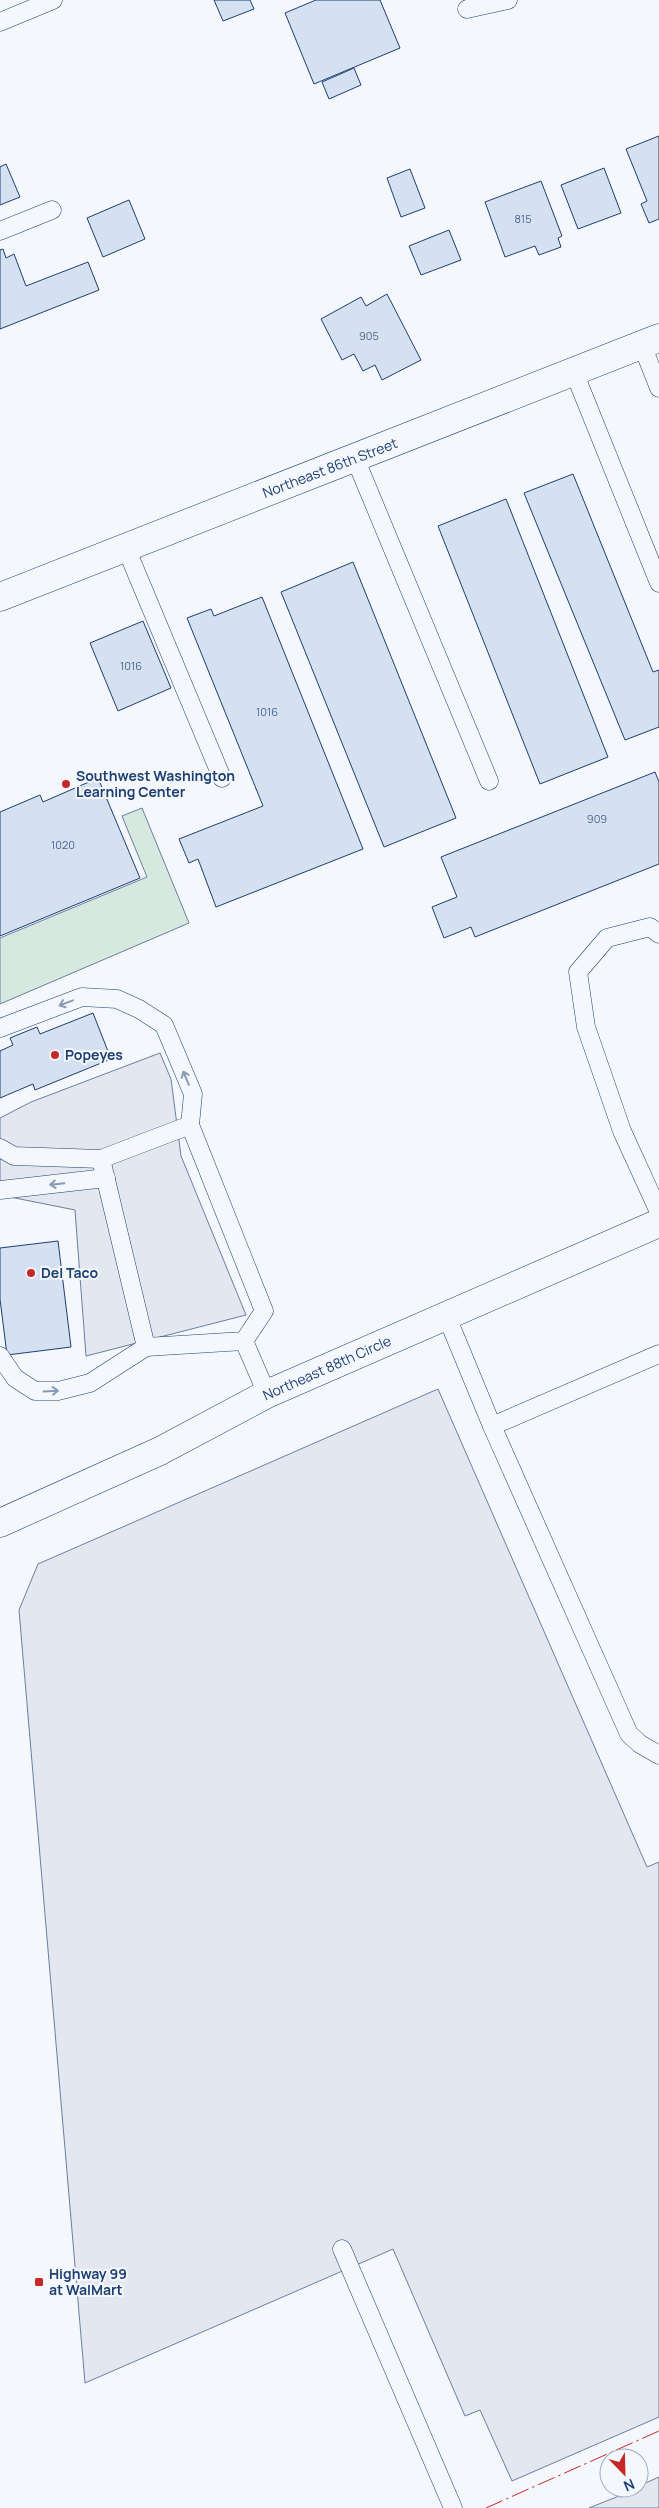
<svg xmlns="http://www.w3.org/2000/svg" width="659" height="2508" viewBox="0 0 659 2508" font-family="Manrope,sans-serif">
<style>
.green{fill:#d7e8df;stroke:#687fa3}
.parking{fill:#e3e8f0;stroke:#687fa3}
.building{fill:#d5e0f0;stroke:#1d3f73}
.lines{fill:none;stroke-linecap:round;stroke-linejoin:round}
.service-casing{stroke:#1d3f73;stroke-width:19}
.minor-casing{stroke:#1d3f73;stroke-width:29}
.tertiary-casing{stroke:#1d3f73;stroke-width:29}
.service{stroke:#f4f7fb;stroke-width:18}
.minor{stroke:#f4f7fb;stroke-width:28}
.tertiary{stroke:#f4f7fb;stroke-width:28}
.power{stroke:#c62828;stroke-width:1;stroke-dasharray:18 4 2.5 4;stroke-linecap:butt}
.oneway{stroke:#889bb7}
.poi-dot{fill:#c62828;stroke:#f4f7fb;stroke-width:2}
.labels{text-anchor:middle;stroke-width:4;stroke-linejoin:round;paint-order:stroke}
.number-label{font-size:11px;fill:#4b6792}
.street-label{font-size:14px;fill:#1d3f73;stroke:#f4f7fb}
.poi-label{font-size:14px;font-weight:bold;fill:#1d3f73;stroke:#f4f7fb;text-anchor:start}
</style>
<rect width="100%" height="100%" fill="#f4f7fb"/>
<polygon class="green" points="142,808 189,923 0,1004 0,938 147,877 122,816"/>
<g class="parking">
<polygon points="160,1053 171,1079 181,1156 246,1315 86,1356 75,1210 0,1195 0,1118 31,1102"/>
<polygon points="438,1389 647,1867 659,1862 659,2417 512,2481 480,2410 465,2416 393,2249 85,2383 19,1610 38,1564"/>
<polygon points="659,2477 659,2508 589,2508 639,2488 639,2486"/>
</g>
<g class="building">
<polygon points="214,0 250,0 254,9 223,21"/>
<polygon points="316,0 380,0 400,48 314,84 285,13"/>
<polygon points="354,68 361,85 329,99 322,82"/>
<polygon points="659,136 659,219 649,223 641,204 647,201 626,149"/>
<polygon points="6,164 20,197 0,205 0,167"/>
<polygon points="604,168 621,213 578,229 561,185"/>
<polygon points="410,169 425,208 401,217 387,178"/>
<polygon points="541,181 562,236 558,238 561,247 539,255 535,246 505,257 485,202"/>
<polygon points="129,200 145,239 103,257 87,218"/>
<polygon points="449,230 461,260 421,275 409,246"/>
<polygon points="3,249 6,258 14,254 26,286 88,262 99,290 0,329 0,250"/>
<polygon points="387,294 421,360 382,380 375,365 363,371 354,354 342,360 321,319 361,297 366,306"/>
<polygon points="573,474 653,672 659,670 659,727 625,740 524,493"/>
<polygon points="506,499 608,757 540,784 438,526"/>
<polygon points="353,562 456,818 384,847 281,592"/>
<polygon points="262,597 363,849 216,907 198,859 189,863 179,839 263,806 187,618 211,609 214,616"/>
<polygon points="143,621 171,688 118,711 90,643"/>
<polygon points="655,772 659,782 659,864 475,937 471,927 444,938 432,907 457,897 441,857"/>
<polygon points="98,778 140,878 0,936 0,812 40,795 43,802"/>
<polygon points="93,1013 111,1059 35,1090 33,1084 0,1098 0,1051 13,1045 10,1038 37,1027 40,1034"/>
<polygon points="58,1241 71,1347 7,1355 0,1299 0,1248"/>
</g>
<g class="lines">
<g class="service-casing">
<g id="service">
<polyline points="467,9 508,0"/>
<polyline points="0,22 53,0"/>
<polyline points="0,231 52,210"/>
<polyline points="642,345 659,388"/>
<polyline points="574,372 659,583"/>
<polyline points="355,458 489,781"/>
<polyline points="126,548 222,778"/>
<polyline points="659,934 650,927 607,938 578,972 586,1027 622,1131 659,1212"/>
<polyline points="0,1028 82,997 117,999 139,1009 164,1025 193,1094 190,1125"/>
<polyline points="0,1148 14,1156 101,1159"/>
<polyline points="0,1190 106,1178"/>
<polyline points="447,1317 492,1426 629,1734 640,1744 659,1755"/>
<polyline points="244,1341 146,1347 101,1159 190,1125 264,1311 244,1341 267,1394"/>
<polyline points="0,1356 15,1378 35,1391 58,1391 90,1383 146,1347"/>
<polyline points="492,1426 659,1354"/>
<polyline points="342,2249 453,2508"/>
</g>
</g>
<g class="minor-casing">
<polyline id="minor" points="0,597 659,338"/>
</g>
<g class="tertiary-casing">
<polyline id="tertiary" points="0,1523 160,1451 267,1394 659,1223"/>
</g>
<use href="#service" class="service"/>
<use href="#minor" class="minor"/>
<use href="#tertiary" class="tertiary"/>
<polyline class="power" points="486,2508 659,2431"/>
</g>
<defs><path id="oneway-shaft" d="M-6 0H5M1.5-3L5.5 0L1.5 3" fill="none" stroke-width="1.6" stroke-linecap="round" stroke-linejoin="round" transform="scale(1.25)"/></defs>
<g class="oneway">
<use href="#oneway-shaft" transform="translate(66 1003) rotate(159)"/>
<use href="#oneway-shaft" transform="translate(186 1078) rotate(-113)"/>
<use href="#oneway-shaft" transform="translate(57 1184) rotate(174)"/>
<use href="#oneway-shaft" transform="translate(51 1391) rotate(-3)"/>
</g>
<g class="poi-dot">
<circle cx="66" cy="784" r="5"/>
<circle cx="55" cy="1055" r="5"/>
<circle cx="31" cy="1273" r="5"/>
<rect x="34" y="2277" width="10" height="10" rx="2.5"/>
</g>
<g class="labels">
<g class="number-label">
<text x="523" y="223">815</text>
<text x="369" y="340">905</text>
<text x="131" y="670">1016</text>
<text x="267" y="716">1016</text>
<text x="597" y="823">909</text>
<text x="63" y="849">1020</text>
</g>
<g class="street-label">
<text transform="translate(330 468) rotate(-21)" y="5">Northeast 86th Street</text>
<text transform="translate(327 1368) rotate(-24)" y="5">Northeast 88th Circle</text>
</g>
<g class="poi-label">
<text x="76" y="781">Southwest Washington<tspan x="76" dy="16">Learning Center</tspan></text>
<text x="65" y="1060">Popeyes</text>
<text x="41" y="1278">Del Taco</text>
<text x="49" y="2279">Highway 99<tspan x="49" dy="16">at WalMart</tspan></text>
</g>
</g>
<g transform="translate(624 2473) rotate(157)"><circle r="24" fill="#f4f7fb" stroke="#9eadc5"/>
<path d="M0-4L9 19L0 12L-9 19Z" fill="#c62828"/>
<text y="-8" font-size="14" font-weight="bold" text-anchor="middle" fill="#1d3f73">N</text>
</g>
</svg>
